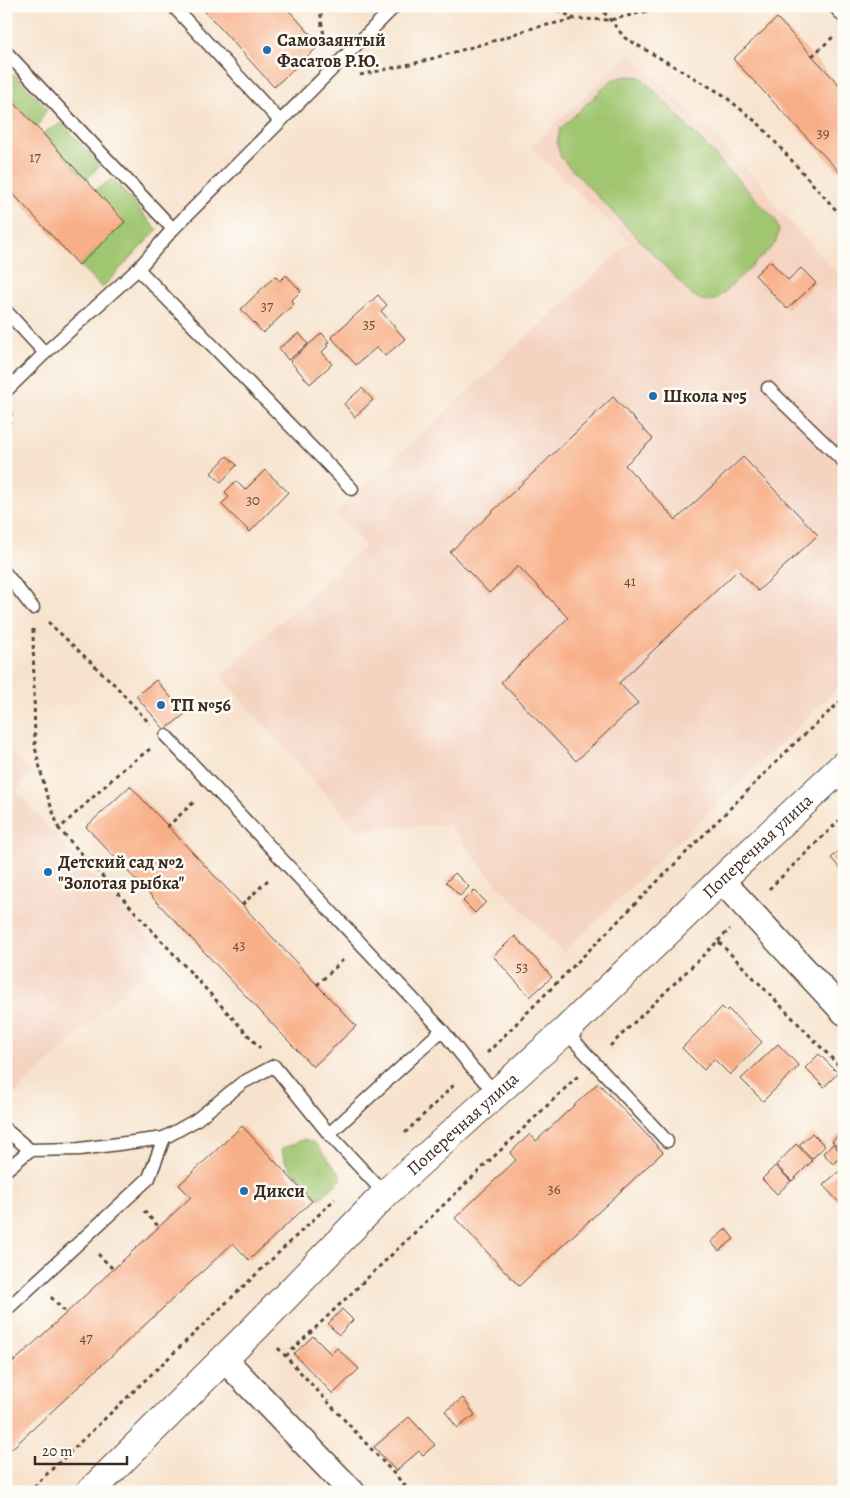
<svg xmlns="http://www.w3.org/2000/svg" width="850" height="1498" viewBox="0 0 850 1498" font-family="Alegreya,serif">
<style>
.built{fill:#f4d3c1}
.green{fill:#a1c671;stroke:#6e7848}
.building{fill:#f8af87}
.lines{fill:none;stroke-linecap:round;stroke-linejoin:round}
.service-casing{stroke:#574638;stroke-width:15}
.minor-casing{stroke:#574638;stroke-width:28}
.secondary-casing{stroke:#574638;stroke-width:30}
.path{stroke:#574638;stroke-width:3;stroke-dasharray:4 4;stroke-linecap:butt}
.service{stroke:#fff;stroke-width:12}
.minor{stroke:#fff;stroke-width:25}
.secondary{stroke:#fff;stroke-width:28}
.poi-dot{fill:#1f6fb2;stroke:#fdfcf7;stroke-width:2}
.labels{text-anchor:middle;stroke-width:5;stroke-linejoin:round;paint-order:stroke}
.number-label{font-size:15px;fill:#6a4b38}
.poi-label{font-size:18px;font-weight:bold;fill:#3b2a1e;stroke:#fdfcf7;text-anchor:start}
.street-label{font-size:18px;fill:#3b2a1e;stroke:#fdfcf7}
</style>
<rect width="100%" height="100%" fill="#fdfcf7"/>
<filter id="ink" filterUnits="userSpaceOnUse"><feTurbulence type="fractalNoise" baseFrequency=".02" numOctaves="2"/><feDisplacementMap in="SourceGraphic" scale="10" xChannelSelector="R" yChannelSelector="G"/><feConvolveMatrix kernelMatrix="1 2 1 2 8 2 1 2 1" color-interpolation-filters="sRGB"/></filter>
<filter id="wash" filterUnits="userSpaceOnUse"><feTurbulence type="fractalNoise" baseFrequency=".0096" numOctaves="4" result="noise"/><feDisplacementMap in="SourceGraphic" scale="20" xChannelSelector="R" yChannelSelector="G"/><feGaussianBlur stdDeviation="1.12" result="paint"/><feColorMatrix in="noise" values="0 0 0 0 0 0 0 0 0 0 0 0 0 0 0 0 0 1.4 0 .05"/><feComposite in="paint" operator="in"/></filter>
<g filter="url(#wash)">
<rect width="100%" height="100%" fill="#f7e3cd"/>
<g class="built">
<polygon points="630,53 765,187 771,202 844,280 844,682 563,953 485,871 449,825 357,829 220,676 366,546 335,513 630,242 531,147"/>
<polygon points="6,746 32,773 16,791 164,954 6,1102"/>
</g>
<g class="green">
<polygon points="14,74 47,108 37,127 6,94 6,79"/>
<polygon points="626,76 641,77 775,219 779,231 775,244 717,299 705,302 692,295 561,158 557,144 560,129 612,80"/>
<polygon points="62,123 100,165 86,180 43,133"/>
<polygon points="113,179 157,230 102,288 79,265 125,222 95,190"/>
<polygon points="305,1139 315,1143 341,1175 341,1180 319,1199 286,1163 281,1149"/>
</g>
<g id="blocks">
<g class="building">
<polygon points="200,6 285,6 320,45 274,87"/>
<polygon points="777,18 844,90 844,177 733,59"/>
<polygon points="6,94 125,222 79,265 6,186"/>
<polygon points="770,261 788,280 801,268 816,283 787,309 755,275"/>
<polygon points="286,275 301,291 291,301 294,304 263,333 241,309 275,276 280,281"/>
<polygon points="378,295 387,305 381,311 405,339 385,356 377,347 356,365 331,337"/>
<polygon points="299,333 308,344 288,360 279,348"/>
<polygon points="322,333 329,342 326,344 328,346 322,352 332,364 310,384 290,361"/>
<polygon points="362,388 373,400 355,417 344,404"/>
<polygon points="613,397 653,439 625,465 676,520 743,457 818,535 758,591 738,570 619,683 638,703 576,761 501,682 568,618 518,566 489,593 450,552"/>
<polygon points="227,456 237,465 221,482 211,473"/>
<polygon points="265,470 288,492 250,532 221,504 229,497 225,492 236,481 245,490"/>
<polygon points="156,680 185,714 165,730 136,696"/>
<polygon points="130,786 356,1026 313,1067 86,827"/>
<polygon points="844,846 844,873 831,858"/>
<polygon points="455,873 469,887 460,896 446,882"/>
<polygon points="474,890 486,902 475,913 463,901"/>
<polygon points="515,936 552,977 530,997 493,956"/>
<polygon points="722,1007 726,1011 728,1009 762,1042 730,1075 714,1059 704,1070 682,1048"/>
<polygon points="778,1044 799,1066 763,1101 741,1079"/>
<polygon points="819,1054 838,1073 824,1087 805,1068"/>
<polygon points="598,1083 663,1152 519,1286 455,1218 516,1160 510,1153 530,1134 536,1141"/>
<polygon points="242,1126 312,1201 249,1260 233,1243 6,1454 6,1369 191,1197 179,1185"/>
<polygon points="844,1130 844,1152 843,1153 832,1141"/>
<polygon points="812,1133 825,1146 812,1159 799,1145"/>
<polygon points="796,1144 812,1161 792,1181 776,1165"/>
<polygon points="833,1144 842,1155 833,1164 823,1153"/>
<polygon points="775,1166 791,1181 777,1194 762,1179"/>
<polygon points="844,1167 844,1208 823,1185"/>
<polygon points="726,1229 734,1239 719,1251 711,1242"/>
<polygon points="342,1309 353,1320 339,1335 328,1324"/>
<polygon points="313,1336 331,1354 337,1348 359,1369 333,1394 294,1354"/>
<polygon points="463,1398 475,1415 457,1428 445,1411"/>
<polygon points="409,1417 435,1445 423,1455 419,1451 396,1471 374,1447"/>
</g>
</g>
</g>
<g filter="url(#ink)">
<use href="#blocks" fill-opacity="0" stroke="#574638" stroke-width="1"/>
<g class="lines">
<g class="service-casing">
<g id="service">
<polyline points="173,6 280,121"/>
<polyline points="834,6 844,17"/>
<polyline points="6,52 173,229"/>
<polyline points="138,269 352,489"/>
<polyline points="6,311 45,353"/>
<polyline points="768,388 844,462"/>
<polyline points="6,391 45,353 138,269 173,229 395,6"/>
<polyline points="6,574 33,608"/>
<polyline points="166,736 442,1030 472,1068 497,1094"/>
<polyline points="565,1031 667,1141"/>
<polyline points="6,1130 30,1150 80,1149 164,1138 196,1120 242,1083 274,1066 329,1134 385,1194"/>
<polyline points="329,1134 442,1030"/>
<polyline points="6,1170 30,1150"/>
<polyline points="6,1310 149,1178 164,1138"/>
</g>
</g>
<g class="minor-casing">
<g id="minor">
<polyline points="721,880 844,1012"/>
<polyline points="224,1359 352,1492"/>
</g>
</g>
<g class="secondary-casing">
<g id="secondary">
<path id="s1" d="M90 1492 257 1326 385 1194 565 1031 721 880 844 765"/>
</g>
</g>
<g class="path">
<polyline points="320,6 322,26 326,43"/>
<polyline points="551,6 575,19 610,20 669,6"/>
<polyline points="599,6 625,38 722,94 760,125 844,219"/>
<polyline points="812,56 834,36"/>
<polyline points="360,75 420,62 500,39 529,29 575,19"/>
<polyline points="6,456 11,412"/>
<polyline points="48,622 115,685 150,724"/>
<polyline points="33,629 35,747 45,789 59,829"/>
<polyline points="150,749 122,770 59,829 260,1048"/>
<polyline points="167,827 196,800"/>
<polyline points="769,889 844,816"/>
<polyline points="242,905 270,878"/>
<polyline points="718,941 730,929"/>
<polyline points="317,985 345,958"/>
<polyline points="610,1046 718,941 844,1071"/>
<polyline points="487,1053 793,745 844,698"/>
<polyline points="405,1133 456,1083"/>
<polyline points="144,1211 159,1227"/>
<polyline points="98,1254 113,1269"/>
<polyline points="51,1297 66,1313"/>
<polyline points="278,1348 411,1492"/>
<polyline points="6,1354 14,1362"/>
<polyline points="286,1356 578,1076"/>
<polyline points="28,1492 335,1199"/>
</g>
<use href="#service" class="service"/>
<use href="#minor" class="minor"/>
<use href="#secondary" class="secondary"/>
</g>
</g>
<g class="poi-dot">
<circle cx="267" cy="50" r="5"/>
<circle cx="653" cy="396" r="5"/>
<circle cx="161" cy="705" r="5"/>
<circle cx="48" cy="872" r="5"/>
<circle cx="244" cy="1191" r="5"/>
</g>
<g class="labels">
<g class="number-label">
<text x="823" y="138">39</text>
<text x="35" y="162">17</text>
<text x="267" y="311">37</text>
<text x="369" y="329">35</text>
<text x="253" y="505">30</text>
<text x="630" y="586">41</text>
<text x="239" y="950">43</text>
<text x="522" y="972">53</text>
<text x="554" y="1194">36</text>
<text x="86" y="1343">47</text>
</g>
<g class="poi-label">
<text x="277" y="46">Самозаянтый<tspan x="277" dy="21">Фасатов Р.Ю.</tspan></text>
<text x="663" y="402">Школа №5</text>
<text x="171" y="711">ТП №56</text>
<text x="58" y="868">Детский сад №2<tspan x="58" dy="21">"Золотая рыбка"</tspan></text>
<text x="254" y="1197">Дикси</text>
</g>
<g class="street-label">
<text dy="6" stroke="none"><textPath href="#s1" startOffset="929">Поперечная улица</textPath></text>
<text dy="6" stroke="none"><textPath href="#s1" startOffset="524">Поперечная улица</textPath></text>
</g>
</g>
<rect width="850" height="1498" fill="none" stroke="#fdfcf7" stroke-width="25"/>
<path d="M35 1456v8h92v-8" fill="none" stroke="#3b2a1e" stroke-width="2.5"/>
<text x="42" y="1456" font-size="15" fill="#3b2a1e" stroke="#fdfcf7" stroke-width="4" paint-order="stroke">20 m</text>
</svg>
